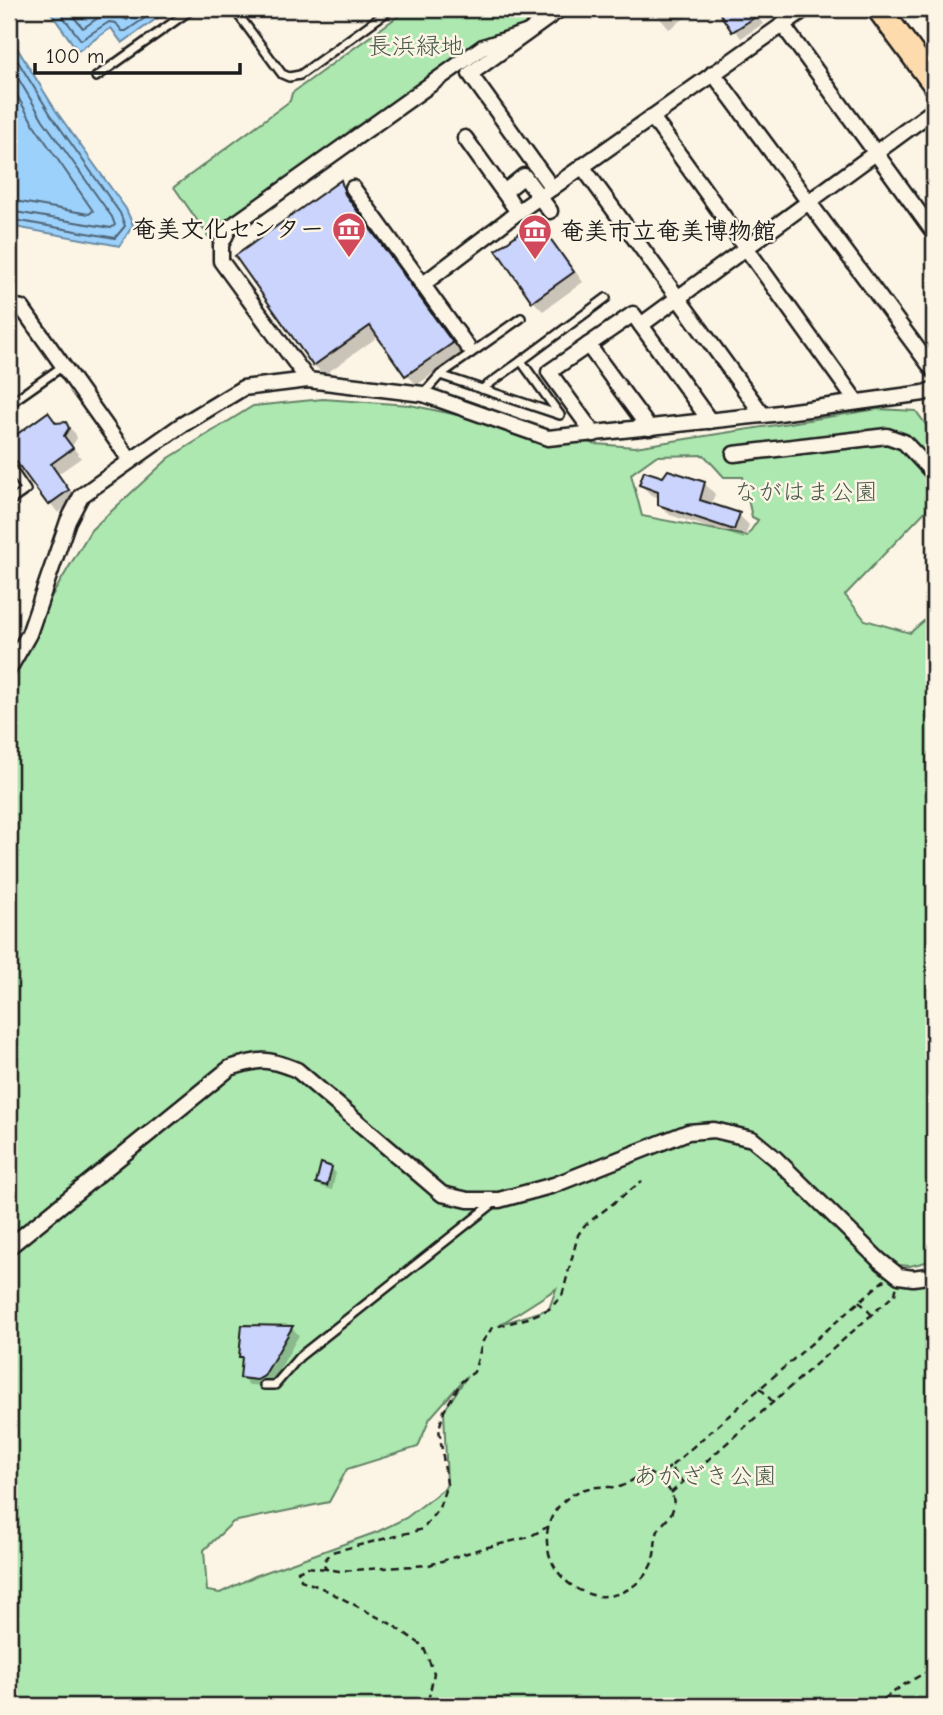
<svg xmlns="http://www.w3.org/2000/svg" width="943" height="1715" viewBox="0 0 943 1715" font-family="'Comic Neue','Klee One',sans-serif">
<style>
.green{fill:#ace8af;stroke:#648266;stroke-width:2;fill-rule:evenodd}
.water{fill:#9cd1fb;stroke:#6989a2;stroke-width:2}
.shadow{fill:#0003}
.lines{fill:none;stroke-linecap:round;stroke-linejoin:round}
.shore{stroke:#4f6475;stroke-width:2}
.building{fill:#cad4fc;stroke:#1c1c1c;stroke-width:2}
.lane-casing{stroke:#1c1c1c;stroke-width:12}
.street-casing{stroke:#1c1c1c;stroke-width:19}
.primary-casing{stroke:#1c1c1c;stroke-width:28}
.path{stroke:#1c1c1c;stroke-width:2.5;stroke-dasharray:7 5;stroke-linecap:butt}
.lane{stroke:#fcf5e5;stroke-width:7}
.street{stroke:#fcf5e5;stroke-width:14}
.primary{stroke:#fedbac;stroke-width:23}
.labels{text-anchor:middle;stroke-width:5;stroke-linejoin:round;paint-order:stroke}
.park-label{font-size:24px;fill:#475948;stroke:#fcf5e5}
.poi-label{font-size:24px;font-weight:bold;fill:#1c1c1c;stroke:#fcf5e5;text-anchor:end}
</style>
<rect width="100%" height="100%" fill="#fcf5e5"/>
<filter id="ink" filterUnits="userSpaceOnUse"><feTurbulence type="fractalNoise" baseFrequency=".0143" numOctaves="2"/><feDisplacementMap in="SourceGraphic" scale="14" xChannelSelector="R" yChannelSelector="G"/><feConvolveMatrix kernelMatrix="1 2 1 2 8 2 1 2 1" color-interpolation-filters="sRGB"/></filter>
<g filter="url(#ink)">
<g class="green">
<polygon points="408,9 553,9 525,29 480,43 208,236 174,187 290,101 292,93"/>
<path d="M323 399 410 405 595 444 635 447 878 409 916 411 934 436V505L929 507 845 595 865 620 910 633 934 612V1260L910 1266 898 1265 913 1278 934 1274V1706H9V668L91 530 169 458 253 406ZM880 429 884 444 808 452 816 438ZM704 455 724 477H743L752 517 758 520 747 536 642 516 631 474 656 456ZM556 1289 549 1309 501 1324ZM467 1376 444 1411 447 1484 445 1488 406 1518 377 1532 255 1576 220 1593 207 1591 204 1550 233 1522 329 1502 347 1469 418 1447 430 1418Z"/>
</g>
<g class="water">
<polygon points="48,9 170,9 122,43 111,28 78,51"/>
<polygon points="9,35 56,111 126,209 133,225 120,246 9,226"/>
</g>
<g class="shadow">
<polygon points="652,9 698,9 669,29"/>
<polygon points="719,9 753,9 763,24 741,38"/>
<polygon points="341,183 351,192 355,206 461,353 417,385 407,375 379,336 324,375 314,365"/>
<polygon points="537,222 547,232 583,282 543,311 533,301"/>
<polygon points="48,415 58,425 65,424 75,433 77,438 72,446 81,458 58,474 77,499 58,513 9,449 9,442"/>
<polygon points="669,472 705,484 715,494 711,506 739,515 749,525 744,539 670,515 660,505 660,498 651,495 641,485 663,479"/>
<polygon points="331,1168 336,1173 332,1190 322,1187 318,1183"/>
<polygon points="244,1326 292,1328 299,1335 272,1383 265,1386 249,1385 242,1377 244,1360 240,1356"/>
</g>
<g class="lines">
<g class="shore">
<polyline points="57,9 81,40 109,22 116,23 122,31 126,31 158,9"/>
<path d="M67 9 83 28C101 17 105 7 127 20L142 9"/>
<polyline points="9,47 51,115 120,213 125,226 115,238 9,219"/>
<polyline points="9,63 43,120 112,217 115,225 111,228 9,211"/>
<polyline points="9,82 34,125 93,211 89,214 9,200"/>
</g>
</g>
<g class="building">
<polygon points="717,9 752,9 757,16 732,32"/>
<polygon points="341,180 345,194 453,343 405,376 370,326 313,366 235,256"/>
<polygon points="537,220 574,272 532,302 496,250"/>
<polygon points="48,412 56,423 66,422 69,428 64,436 73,448 51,464 69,490 48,505 9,452 9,440"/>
<polygon points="668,470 705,482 700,500 740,513 734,530 658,505 658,492 639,485 644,471 663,477"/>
<polygon points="321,1163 332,1167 327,1186 316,1183"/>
<polygon points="242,1325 293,1326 264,1376 257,1380 240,1378 242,1357 239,1357"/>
</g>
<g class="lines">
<g class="lane-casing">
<g id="lane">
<polyline points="234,9 282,74 289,77 300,75 391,9"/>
<polyline points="96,77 192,9"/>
<polyline points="440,375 560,415 521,361 606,298"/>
<polyline points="482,389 521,361"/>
<polyline points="423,394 440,375 521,318"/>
<polyline points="9,404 63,366"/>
<polyline points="9,465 26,490 9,502"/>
<polyline points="264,1385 275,1385 299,1357 495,1202"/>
</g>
</g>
<g class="street-casing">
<g id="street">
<polyline points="782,24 934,233"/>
<polyline points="713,73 934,371"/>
<polyline points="652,117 856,401"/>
<polyline points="465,138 518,212"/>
<polyline points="582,166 763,415"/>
<polyline points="353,188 467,346"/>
<polyline points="552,188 470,74 560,9"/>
<polyline points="504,192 524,176 550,211"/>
<polyline points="422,285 518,212 805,9"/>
<polyline points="9,305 22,308 130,460"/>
<polyline points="641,325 934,110"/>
<polyline points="588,345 649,428"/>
<polyline points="308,380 221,261 221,245 229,228 483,47 526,33"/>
<polyline points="594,434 549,372 633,314 710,421"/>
<polyline points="734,454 887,436 904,442 934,474"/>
<polyline points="9,669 29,634 68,521 81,496 180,426 243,388 308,380 423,394 548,438 772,414 924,393 934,389"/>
<path d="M9 1247 230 1068C261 1058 267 1058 297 1070L442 1194 468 1200H499L554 1185 688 1132 714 1130 752 1139 775 1158 879 1260 899 1276 913 1278 934 1275"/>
</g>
</g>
<g class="primary-casing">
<polyline id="primary" points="879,9 934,83"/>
</g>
<g class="path">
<polygon points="899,1276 895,1294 683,1482 670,1467 883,1281"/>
<polyline points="859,1301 871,1314"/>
<polyline points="760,1388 773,1402"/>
<path d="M647 1472C663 1480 683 1497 669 1517 665 1522 658 1528 657 1534 654 1544 656 1554 651 1565 641 1587 613 1602 589 1594 544 1580 530 1521 572 1495 583 1488 596 1486 608 1487 609 1487 618 1488 619 1487 627 1485 637 1476 647 1472Z"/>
<polyline points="658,1478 670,1467"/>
<polyline points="671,1493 683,1482"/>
<polyline points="549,1526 529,1537 480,1549 429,1565 339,1571 326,1569 323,1562 332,1552 423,1529 439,1508 447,1484 439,1429 444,1411 461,1382 474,1372 483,1341 492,1328 528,1318 549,1309 562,1296 578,1235 584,1226 642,1181"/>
<polyline points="326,1569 307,1567 298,1571 301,1580 324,1589 393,1625 423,1646 434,1673 427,1706"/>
<polyline points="874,1706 905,1684 930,1670 934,1661"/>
</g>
<use href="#lane" class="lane"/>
<use href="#street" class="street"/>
<use href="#primary" class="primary"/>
</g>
</g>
<defs>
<g id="museum-pin" transform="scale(1.75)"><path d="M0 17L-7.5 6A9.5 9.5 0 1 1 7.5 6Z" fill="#d1495b" stroke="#fcf5e5"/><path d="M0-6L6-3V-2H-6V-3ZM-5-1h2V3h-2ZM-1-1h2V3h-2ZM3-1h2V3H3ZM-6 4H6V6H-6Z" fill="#fff"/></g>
</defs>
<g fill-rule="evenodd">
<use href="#museum-pin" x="349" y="229"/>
<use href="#museum-pin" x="535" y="231"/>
</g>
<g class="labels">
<g class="park-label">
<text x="416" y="54">長浜緑地</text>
<text x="806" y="500">ながはま公園</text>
<text x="705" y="1484">あかざき公園</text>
</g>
<g class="poi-label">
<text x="324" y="237">奄美文化センター</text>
<text x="560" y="239" text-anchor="start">奄美市立奄美博物館</text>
</g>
</g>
<rect width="943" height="1715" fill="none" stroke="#fcf5e5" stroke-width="35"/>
<rect x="18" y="18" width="908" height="1680" fill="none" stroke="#1c1c1c" stroke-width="2.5" filter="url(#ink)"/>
<path d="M35 63v10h205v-10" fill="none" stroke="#1c1c1c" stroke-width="3.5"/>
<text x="46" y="63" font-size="21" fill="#1c1c1c" stroke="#fcf5e5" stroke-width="5" paint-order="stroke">100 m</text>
</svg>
